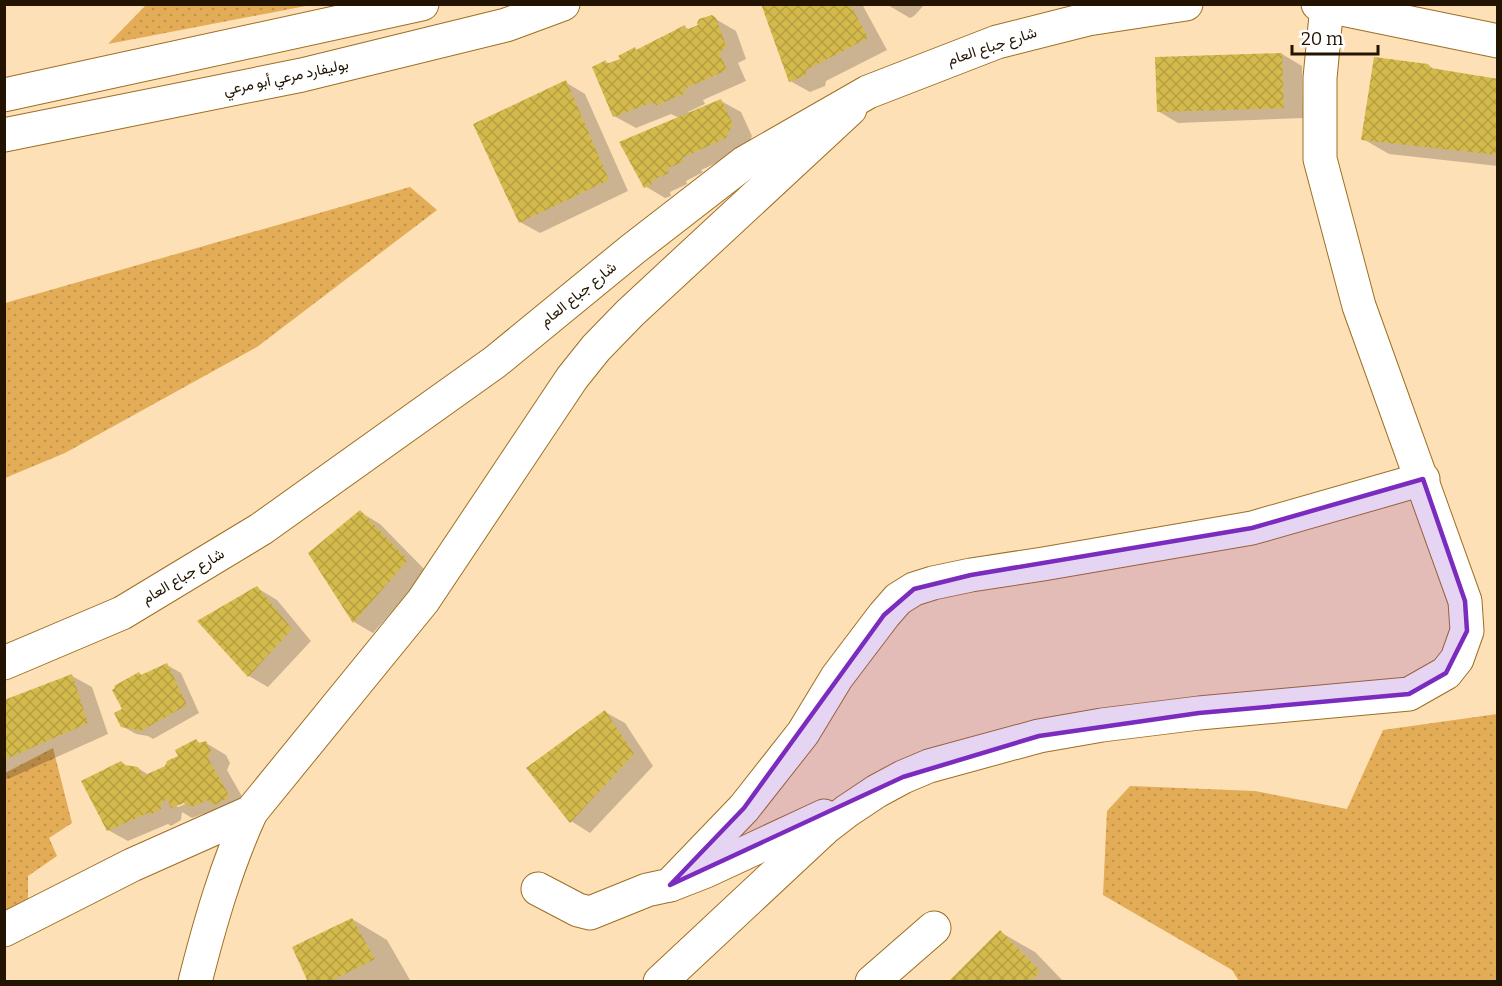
<svg xmlns="http://www.w3.org/2000/svg" width="1502" height="986" viewBox="0 0 1502 986" font-family="Bitter,Vazirmatn,serif">
<style>
.grass{fill:url(#grass-dots)}
.shadow{fill:#0003;fill-rule:evenodd}
.building{fill:url(#building-cross-hatch)}
.lines{fill:none;stroke-linecap:round;stroke-linejoin:round}
.minor-casing{stroke:#9d6f22;stroke-width:35}
.major-casing{stroke:#9d6f22;stroke-width:35}
.minor{stroke:#fff;stroke-width:33}
.major{stroke:#fff;stroke-width:33}
.marked{fill:#7b2cbf;fill-opacity:0.2;stroke:#7b2cbf;stroke-width:4.5;stroke-linejoin:round}
.labels{text-anchor:middle;stroke-width:5;stroke-linejoin:round;paint-order:stroke}
.street-label{font-size:15px;fill:#221400;stroke:#fff}
</style>
<defs>
<pattern id="grass-dots" width="8" height="8" patternUnits="userSpaceOnUse" patternTransform="scale(1.5)"><rect width="8" height="8" fill="#e3ac57"/><path d="M2 2h.1M6 6h.1" fill="none" stroke="#c2934a" stroke-width="1.8" stroke-linecap="round"/></pattern>
<pattern id="building-cross-hatch" width="8" height="8" patternUnits="userSpaceOnUse" patternTransform="scale(1.5)"><rect width="8" height="8" fill="#d4ba4d"/><path d="M0 0l8 8M0 8l8-8" fill="none" stroke="#b69f41"/></pattern>
</defs>
<rect width="100%" height="100%" fill="#fee0b6"/>
<g class="grass">
<polygon points="147,4 311,4 311,5 108,44"/>
<polygon points="410,187 437,210 257,347 65,453 5,478 5,303"/>
<polygon points="1497,714 1497,981 1239,981 1232,970 1103,895 1107,811 1130,786 1255,791 1347,809 1383,730"/>
<polygon points="53,748 72,823 49,838 57,856 28,876 28,911 5,924 5,773"/>
</g>
<g class="shadow">
<polygon points="763,4 862,4 887,50 826,81 825,86 810,92 790,81"/>
<polygon points="886,4 925,4 914,16 910,18"/>
<polygon points="712,17 736,31 746,59 738,63 746,81 703,100 705,104 688,112 689,114 721,101 741,112 752,136 746,149 701,170 703,172 686,181 687,184 670,192 671,196 665,198 645,186 679,118 671,114 636,128 614,116 594,68 606,62 610,64 622,59 635,49 637,51 685,27 690,30"/>
<polygon points="1282,54 1302,66 1303,118 1178,123 1158,111"/>
<polygon points="1428,65 1435,70 1498,79 1498,166 1389,154 1363,139"/>
<polygon points="565,82 585,94 628,191 540,233 520,222"/>
<polygon points="360,512 380,524 427,572 373,633 354,622"/>
<polygon points="257,588 277,600 311,641 268,687 249,676"/>
<polygon points="167,665 181,673 199,713 153,739 148,736 136,734 122,726 124,710 143,676"/>
<polygon points="72,676 92,687 108,734 8,779 4,777 4,702"/>
<polygon points="605,712 625,723 653,766 590,833 571,821"/>
<path d="M196 741 202 744 206 743 226 755 230 763 227 770 249 809 208 817 203 814 192 818 182 812 181 820 171 826 168 824 128 841 108 830 128 767 138 768 149 775 166 767ZM190 800 191 802 178 807 175 805Z"/>
<polygon points="352,919 387,940 410,980 406,982 309,982"/>
<polygon points="1000,932 1035,952 1064,982 951,982"/>
</g>
<g class="building">
<polygon points="761,4 850,4 868,38 806,70 806,75 789,82"/>
<polygon points="712,15 716,18 727,48 719,52 727,70 684,89 686,93 655,106 653,102 613,117 592,67 606,60 606,64 620,59 618,56 635,47 636,50 685,25 686,30 698,25 697,23 699,19"/>
<polygon points="1282,53 1284,108 1157,112 1155,57"/>
<polygon points="1374,57 1428,64 1431,68 1498,79 1498,155 1361,140"/>
<polygon points="566,80 609,180 519,223 473,124"/>
<polygon points="721,99 733,124 726,138 682,158 684,161 667,169 669,173 651,181 652,185 644,188 619,142"/>
<polygon points="360,510 408,560 353,623 308,553"/>
<polygon points="257,586 292,629 248,677 197,621"/>
<polygon points="167,663 187,705 139,732 134,729 121,727 114,713 122,709 112,690 115,688 114,686 139,672 141,675"/>
<polygon points="72,674 88,723 4,760 4,700"/>
<polygon points="605,710 634,754 570,823 526,768"/>
<polygon points="196,739 199,743 206,741 211,751 208,758 230,797 212,806 208,800 192,807 190,805 187,807 184,803 171,808 167,799 162,802 161,809 150,815 148,813 107,831 81,781 121,761 125,765 138,767 143,776 165,766 167,761 178,756 175,750"/>
<polygon points="352,918 375,959 329,982 308,982 292,947"/>
<polygon points="1000,930 1040,971 1030,982 948,982"/>
</g>
<g class="lines">
<g class="minor-casing">
<g id="minor">
<polyline points="670,885 744,808 803,733 837,677 884,615 898,599 914,589 933,583 971,575 1043,564 1252,528 1423,479"/>
<polyline points="538,889 578,910 590,913 647,890 670,885 706,871 824,816"/>
<polyline points="4,930 132,865 251,812 423,601 572,378 596,348 630,313 850,109"/>
<path d="M195 982C210 923 226 867 251 812"/>
<polyline points="660,982 825,828 847,811 877,791 903,777 929,766 1039,736 1102,725 1199,713 1409,694 1446,673 1457,659 1467,631 1465,601 1359,306 1320,159 1320,78 1327,5"/>
<polyline points="872,982 934,928"/>
</g>
</g>
<g class="major-casing">
<g id="major">
<polyline points="1318,4 1498,41"/>
<polyline points="4,95 422,4"/>
<polyline points="4,135 302,75 506,25 563,4"/>
<polyline points="4,663 122,613 261,529 495,362 633,249 744,163 868,92 997,42 1088,19 1186,4"/>
</g>
</g>
<use href="#minor" class="minor"/>
<use href="#major" class="major"/>
</g>
<path class="marked" d="M1423 479 1465 601 1467 631 1446 673 1409 694 1199 713 1039 736 903 777 670 885 744 808 884 615 914 589 971 575 1252 528Z"/>
<g class="labels">
<g class="street-label">
<text transform="translate(992 46) rotate(-18)" y="5">شارع جباع العام</text>
<text transform="translate(286 77) rotate(-12)" y="5">بوليفارد مرعي أبو مرعي</text>
<text transform="translate(578 294) rotate(-39)" y="5">شارع جباع العام</text>
<text transform="translate(183 576) rotate(-31)" y="5">شارع جباع العام</text>
</g>
</g>
<rect width="1502" height="986" fill="none" stroke="#221400" stroke-width="12"/>
<path d="M1292 45v9h86v-9" fill="none" stroke="#221400" stroke-width="3"/>
<text x="1301" y="45" font-size="18" fill="#221400" stroke="#ffffff" stroke-width="4.5" paint-order="stroke">20 m</text>
</svg>
